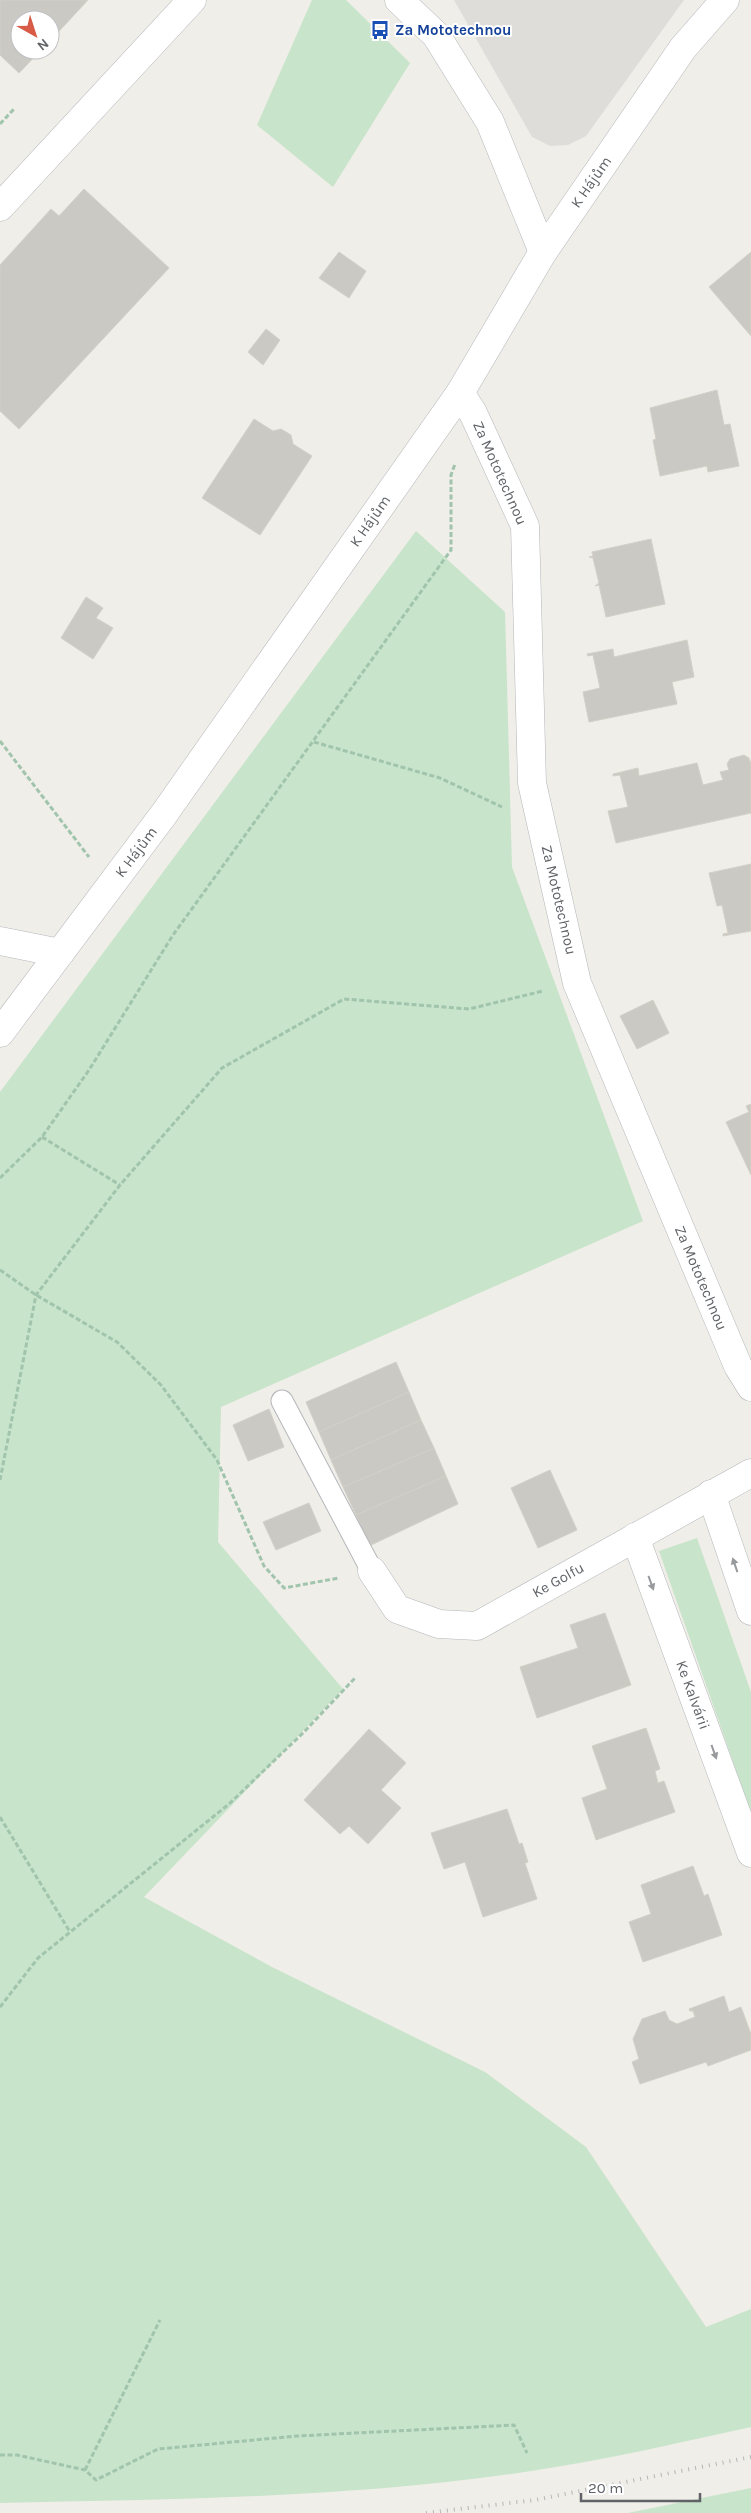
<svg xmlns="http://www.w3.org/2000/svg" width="751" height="2513" viewBox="0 0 751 2513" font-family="Karla,sans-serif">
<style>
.industrial{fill:#dfddda}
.green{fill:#c8e4ca}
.building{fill:#cbc9c4;stroke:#d4d0c7}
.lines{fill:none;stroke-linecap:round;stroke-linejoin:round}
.service-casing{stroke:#b5b7bb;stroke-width:23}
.minor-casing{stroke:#b5b7bb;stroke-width:29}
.path{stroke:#a1c4ad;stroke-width:3;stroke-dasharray:5 2.5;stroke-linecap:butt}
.service{stroke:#fff;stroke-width:21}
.minor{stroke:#fff;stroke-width:28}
.rail{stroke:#b5b6b6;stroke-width:4;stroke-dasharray:1 6;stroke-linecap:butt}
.oneway{fill:#97999c}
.labels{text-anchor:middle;stroke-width:4;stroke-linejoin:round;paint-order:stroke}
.transit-label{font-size:15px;font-weight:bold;fill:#164399;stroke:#fff;text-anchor:start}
.street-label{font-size:15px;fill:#5f6266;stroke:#fff}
</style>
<rect width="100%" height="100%" fill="#efeee8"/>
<polygon class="industrial" points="454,0 684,0 586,136 568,145 550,146 532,137"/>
<g class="green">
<polygon points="312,0 346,0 410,63 333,187 257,125"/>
<path d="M416 531 505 612 512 867 643 1221 221 1407 218 1542 343 1689 144 1897 272 1967 485 2072 586 2147 706 2327 751 2309V2427C678 2443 605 2460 531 2471 356 2498 177 2499 0 2503V1092Z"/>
<polygon points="697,1538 751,1692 751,1813 659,1551"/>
<polygon points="751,2488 751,2513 628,2513"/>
</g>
<g class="building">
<polygon points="0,0 88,0 50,41 50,20 20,20 20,50 41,50 19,73 0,55"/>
<polygon points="84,189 169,268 19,429 0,411 0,265 51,209 59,216"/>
<polygon points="339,252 366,271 349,298 319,278"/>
<polygon points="751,252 751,336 709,287"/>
<polygon points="266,329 280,340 263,365 248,352"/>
<polygon points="717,390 724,425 730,424 739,466 708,472 707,466 660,476 653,440 656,439 650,408"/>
<polygon points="254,419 273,431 281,429 291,435 293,444 312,456 260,535 202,498"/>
<polygon points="651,539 665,604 606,617 599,585 595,586 599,583 593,558 589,557 593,556 592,552"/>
<polygon points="86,597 103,608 96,618 113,628 93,659 61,638"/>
<polygon points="687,640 694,677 672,682 677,704 589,722 583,692 600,688 593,655 588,656 587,654 613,649 614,657"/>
<polygon points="744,755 749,758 751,764 751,813 616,843 608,811 628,807 620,775 613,776 613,774 638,768 639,776 697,763 703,785 723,780 720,772 729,770 727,764 730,759"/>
<polygon points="751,864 751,931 723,936 723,934 728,933 722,905 717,906 709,873"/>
<polygon points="653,1000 669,1033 637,1049 620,1016"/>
<polygon points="751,1104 751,1175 726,1122 749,1112 746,1106"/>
<polygon points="396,1362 409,1392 319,1432 306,1402"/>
<polygon points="409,1392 421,1420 331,1460 319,1432"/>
<polygon points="269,1409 284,1447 248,1461 233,1425"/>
<polygon points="421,1420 434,1448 343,1487 331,1460"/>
<polygon points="434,1448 446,1476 356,1515 343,1487"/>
<polygon points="550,1470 577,1530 538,1548 511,1488"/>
<polygon points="446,1476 458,1504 369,1546 356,1515"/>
<polygon points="309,1503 321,1531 276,1550 263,1522"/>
<polygon points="605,1613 631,1685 537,1718 520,1667 578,1648 570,1625"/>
<polygon points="646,1728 660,1769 655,1771 658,1783 664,1781 675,1812 596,1840 582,1798 607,1789 592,1746"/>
<polygon points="369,1729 406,1763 381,1790 401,1808 368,1844 349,1826 340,1834 304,1800"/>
<polygon points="507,1809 519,1844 522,1843 528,1862 525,1863 537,1899 483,1917 465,1862 444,1869 431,1833"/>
<polygon points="693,1866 704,1896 708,1894 722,1935 643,1962 629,1922 651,1914 641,1885"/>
<polygon points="724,1996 729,2012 741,2007 751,2034 751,2050 708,2066 706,2062 640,2084 632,2062 639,2059 633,2039 642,2019 665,2011 669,2020 677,2024 695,2017 693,2011 690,2011 689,2009"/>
</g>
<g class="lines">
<g class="service-casing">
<polyline id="service" points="282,1401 372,1571"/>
</g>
<g class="minor-casing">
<g id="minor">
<polyline points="399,0 436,35 490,122 543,252"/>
<polyline points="0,207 192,0"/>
<polyline points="460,393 473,413 525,526 532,783 577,983 738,1366 751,1387"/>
<polyline points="0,941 60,953"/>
<polyline points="0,1033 164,814 460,393 543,252 683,48 725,0"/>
<polyline points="711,1494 751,1611"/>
<polyline points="635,1537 751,1853"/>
<polyline points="372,1571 397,1609 439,1624 477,1626 751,1473"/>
</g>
</g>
<g class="path">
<polyline points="0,124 14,109"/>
<polyline points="0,741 89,857"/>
<polyline points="314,742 440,778 502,807"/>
<polyline points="42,1137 120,1185"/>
<polyline points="0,1178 42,1137 89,1070 173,935 451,550 451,475 455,464"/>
<polyline points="0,1270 36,1295 117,1342 161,1385 217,1460 264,1566 284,1588 339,1578"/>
<polyline points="0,1480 36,1295 120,1185 222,1068 344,999 469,1009 543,991"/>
<polyline points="0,1817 70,1932"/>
<polyline points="0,2007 38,1958 229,1804 304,1732 355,1678"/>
<polyline points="0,2455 17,2455 85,2470 96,2480 158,2449 297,2436 514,2425 527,2453"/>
<polyline points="85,2470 160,2320"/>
</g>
<use href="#service" class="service"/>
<use href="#minor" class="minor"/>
<polyline class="rail" points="426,2513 535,2500 751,2457"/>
</g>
<defs><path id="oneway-solid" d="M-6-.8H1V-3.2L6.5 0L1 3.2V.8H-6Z" transform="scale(1.25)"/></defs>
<g class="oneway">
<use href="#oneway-solid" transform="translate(735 1565) rotate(-109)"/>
<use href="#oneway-solid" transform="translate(651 1583) rotate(70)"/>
<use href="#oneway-solid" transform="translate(714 1752) rotate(70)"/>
</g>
<defs>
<g id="bus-bare" transform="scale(1.5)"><path d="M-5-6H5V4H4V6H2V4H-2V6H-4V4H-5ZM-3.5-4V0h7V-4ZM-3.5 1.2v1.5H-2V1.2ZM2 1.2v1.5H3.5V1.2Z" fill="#1a4fb4" stroke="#fff" stroke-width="2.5" paint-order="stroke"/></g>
</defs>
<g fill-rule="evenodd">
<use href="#bus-bare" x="380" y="30"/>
</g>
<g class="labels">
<g class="transit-label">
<text x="395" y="35">Za Mototechnou</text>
</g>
<g class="street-label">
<text transform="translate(591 182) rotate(-55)" y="5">K Hájům</text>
<text transform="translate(500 473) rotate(66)" y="5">Za Mototechnou</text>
<text transform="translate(370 521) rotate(-55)" y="5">K Hájům</text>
<text transform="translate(136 852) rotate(-53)" y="5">K Hájům</text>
<text transform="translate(559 900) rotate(77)" y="5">Za Mototechnou</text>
<text transform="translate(701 1278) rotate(67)" y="5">Za Mototechnou</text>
<text transform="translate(558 1580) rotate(-29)" y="5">Ke Golfu</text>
<text transform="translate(693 1695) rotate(70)" y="5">Ke Kalvárii</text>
</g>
</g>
<g transform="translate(35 35) rotate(141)"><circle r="24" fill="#ffffff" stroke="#bfc0c2"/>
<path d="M0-4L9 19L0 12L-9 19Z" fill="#d75b47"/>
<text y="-8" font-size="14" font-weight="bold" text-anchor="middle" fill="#5f6266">N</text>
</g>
<path d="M581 2493v8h119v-8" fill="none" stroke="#5f6266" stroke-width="2.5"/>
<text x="588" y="2493" font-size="15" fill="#5f6266" stroke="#ffffff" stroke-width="4" paint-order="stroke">20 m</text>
</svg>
